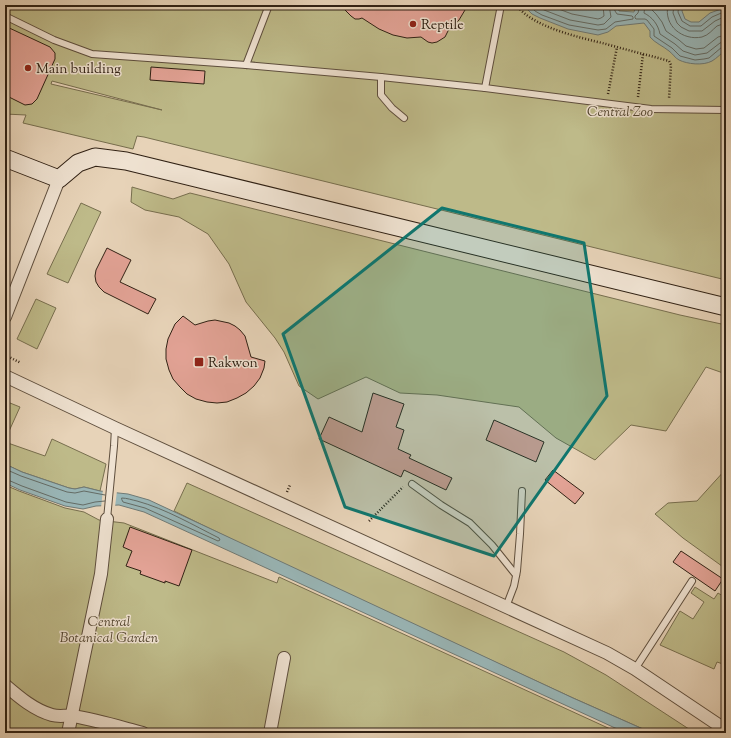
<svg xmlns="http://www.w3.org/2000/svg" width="731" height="738" viewBox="0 0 731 738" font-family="'Sorts Mill Goudy',serif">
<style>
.green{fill:#beba89;stroke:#776e4e;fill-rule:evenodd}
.water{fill:#99b6b7;stroke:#6f7a76}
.pier{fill:#e7d3b8}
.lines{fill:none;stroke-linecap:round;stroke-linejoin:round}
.shore{stroke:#646c66;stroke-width:1}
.building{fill:#e3a396;stroke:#302114}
.lane-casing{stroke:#5e4e3d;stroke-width:8}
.street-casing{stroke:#5e4e3d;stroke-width:14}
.secondary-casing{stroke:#302114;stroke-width:19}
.path{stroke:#302114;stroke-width:2.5;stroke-dasharray:1 2;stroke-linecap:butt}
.lane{stroke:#efe2d1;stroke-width:6}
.street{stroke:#efe2d1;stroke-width:12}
.secondary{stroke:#efe2d1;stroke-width:17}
.marked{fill:#0f766e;fill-opacity:0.2;stroke:#0f766e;stroke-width:3;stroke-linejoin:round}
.poi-dot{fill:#8f2418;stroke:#efe2d1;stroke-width:1.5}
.labels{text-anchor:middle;stroke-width:3;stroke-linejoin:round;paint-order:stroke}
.poi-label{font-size:14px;fill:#302114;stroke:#efe2d1;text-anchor:start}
.park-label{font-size:14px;font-style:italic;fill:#544731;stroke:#efe2d1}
</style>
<rect width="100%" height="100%" fill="#e7d3b8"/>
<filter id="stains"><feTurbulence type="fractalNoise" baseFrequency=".005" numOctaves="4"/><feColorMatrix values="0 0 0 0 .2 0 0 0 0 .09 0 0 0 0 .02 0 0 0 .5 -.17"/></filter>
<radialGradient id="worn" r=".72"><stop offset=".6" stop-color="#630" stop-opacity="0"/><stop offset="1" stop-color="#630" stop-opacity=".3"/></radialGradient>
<g class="green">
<path d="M5 5H726V280L144 137 137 136 133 149 23 123 26 115 5 114ZM52 81 162 110 51 84Z"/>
<polygon points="132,187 173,199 190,193 680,315 726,325 726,374 706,367 666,431 631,425 595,460 556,438 519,407 437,395 400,393 366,377 318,399 299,386 284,352 275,338 246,302 229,264 208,234 179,217 145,210 131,202"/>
<polygon points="81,203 101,212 68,283 47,274"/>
<polygon points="36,299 56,308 37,349 17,339"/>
<polygon points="5,401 20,407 5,440"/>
<polygon points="52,439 106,464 100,491 84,487 75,489 69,488 22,472 5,464 5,442 45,456"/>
<polygon points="726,469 726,569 683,538 655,514 668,503 697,501"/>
<polygon points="187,483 564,652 606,675 695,733 652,733 573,698 266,556 174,511"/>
<polygon points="5,485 19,491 65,508 84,512 99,520 124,523 277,583 279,577 619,733 5,733"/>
<polygon points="695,587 714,599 718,593 726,598 726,665 717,662 714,669 660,645 680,611 693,619 704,602 691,593"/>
</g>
<g class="water">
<path d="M523 5H618L619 11 634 12 636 5H683L682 11 685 19 691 22H699L710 13 724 8 726 5V49C722 53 717 58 712 61 703 66 687 64 679 60 675 58 673 54 669 51 663 46 655 43 650 37V31L644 23 616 26 608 32 598 35 568 29 540 18 532 14Z"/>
<polygon points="5,464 22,472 69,488 75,489 84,487 100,491 128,494 149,500 573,698 652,733 626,733 144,512 119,505 96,506 83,509 65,506 20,490 5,483"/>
</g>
<polygon class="pier" points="103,489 117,491 115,507 101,508"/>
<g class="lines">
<g class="shore">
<polyline points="529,5 535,11 542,15 569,25 598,30 606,29 615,22 633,19 633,17 632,16 617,14 615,11 614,5"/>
<polyline points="536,5 544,10 570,20 598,25 604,24 611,17 609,5"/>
<polyline points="548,5 572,14 598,19 601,18 604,16 603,5"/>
<polyline points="640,5 638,13 635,16 635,18 636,19 645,19 647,20 654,29 654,36 672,48 680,56 695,60 704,59 709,58 722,47 726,46"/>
<path d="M645 5 644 13C652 17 658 24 660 34L675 44 683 51 695 55 707 53 720 43 726 41"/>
<polyline points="651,5 651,9 656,14 662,22 666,31 679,40 686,46 696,49 704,48 718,37 726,35"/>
<path d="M668 5C663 26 683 41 702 37 709 35 712 30 717 26 720 25 723 24 726 23"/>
<polyline points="674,5 673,13 677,23 681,27 689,31 702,31 715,21 726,16"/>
<polyline points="679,5 678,12 682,21 690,26 701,26 712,17 726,11"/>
<polyline points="5,469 21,476 67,492 75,493 84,491 105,495"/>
<polyline points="5,480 8,480 22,486 66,502 83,505 95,502 105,501"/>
<path d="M122 498C127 498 132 500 137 501 166 509 193 525 219 538L220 540 218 541 145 508 123 502 122 500Z"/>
</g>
</g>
<g class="building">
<polygon points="340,5 468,5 459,20 452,27 449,29 445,37 437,42 432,43 428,42 421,37 407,38 393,35 379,29 362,18 359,19 355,19 351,16"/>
<polygon points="5,26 50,47 55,53 55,59 37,99 32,104 25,105 5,95"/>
<polygon points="151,67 205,71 204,84 150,80"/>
<polygon points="107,248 131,260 120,282 156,299 148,314 104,292 99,287 96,282 95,276 96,270"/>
<polygon points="183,316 195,325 208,321 215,320 229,323 235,326 240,330 245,336 251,357 265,361 264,368 260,378 254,386 246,393 237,398 227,402 217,403 207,402 196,399 187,394 180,387 173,379 169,370 166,359 166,349 168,339 175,324"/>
<polygon points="373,393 404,404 396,427 404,430 398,449 411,455 409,458 452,478 446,490 404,470 401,477 319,439 329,417 362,432"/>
<polygon points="494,420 544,442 536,462 486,440"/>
<polygon points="553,470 584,493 575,504 545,480"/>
<polygon points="130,527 192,550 179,586 165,581 165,583 140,574 141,571 126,566 132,551 123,547"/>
<polygon points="681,551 723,579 715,591 673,562"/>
</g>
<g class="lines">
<g class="lane-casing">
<g id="lane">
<polyline points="5,16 54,40 92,54 246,65 381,77 485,88 651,109 726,110"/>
<polyline points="246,65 269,5"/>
<polyline points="381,77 381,95 392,108 404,118"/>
<polyline points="485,88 501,5"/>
<polyline points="412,484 441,505 470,523 492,545 516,575"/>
<polyline points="107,519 114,446 115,428"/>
<polyline points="506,607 514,586 517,571 520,534 522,491"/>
<polyline points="635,669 692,581"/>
</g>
</g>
<g class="street-casing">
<g id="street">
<polyline points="5,317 59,179"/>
<polyline points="5,376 115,428 607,653 635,669 726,730"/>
<path d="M5 685C19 697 34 710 52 715 59 717 66 715 73 716 97 720 120 727 143 733"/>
<polyline points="68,733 101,574 107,519"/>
<polyline points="270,733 284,658"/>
</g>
</g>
<g class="secondary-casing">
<polyline id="secondary" points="5,158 59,179 78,163 95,157 126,161 726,307"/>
</g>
<g class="path">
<path d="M516 5C534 28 579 37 606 44 627 50 648 55 669 61L671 65 669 99"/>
<polyline points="608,94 617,47"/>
<polyline points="638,97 643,54"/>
<polyline points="5,355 21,363"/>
<polyline points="287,492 290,485"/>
<polyline points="369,521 403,487"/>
</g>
<use href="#lane" class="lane"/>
<use href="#street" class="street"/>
<use href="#secondary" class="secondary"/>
</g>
<path class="marked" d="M442 208 584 243 607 396 494 556 345 507 283 334Z"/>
<g class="poi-dot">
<circle cx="413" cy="24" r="4"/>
<circle cx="28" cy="68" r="4"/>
<rect x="194" y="357" width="10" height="10" rx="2"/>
</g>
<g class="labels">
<g class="poi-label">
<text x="421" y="29">Reptile</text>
<text x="36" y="73">Main building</text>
<text x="208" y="367">Rakwon</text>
</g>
<g class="park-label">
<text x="620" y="116">Central Zoo</text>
<text x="109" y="626">Central<tspan x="109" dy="16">Botanical Garden</tspan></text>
</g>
</g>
<rect width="731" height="738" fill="none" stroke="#e7d3b8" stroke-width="20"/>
<rect x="6" y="6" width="719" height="726" fill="none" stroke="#302114" stroke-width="2"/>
<rect x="10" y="10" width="711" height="718" fill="none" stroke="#302114"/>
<rect width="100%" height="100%" filter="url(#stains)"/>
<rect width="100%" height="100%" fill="url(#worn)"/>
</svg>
